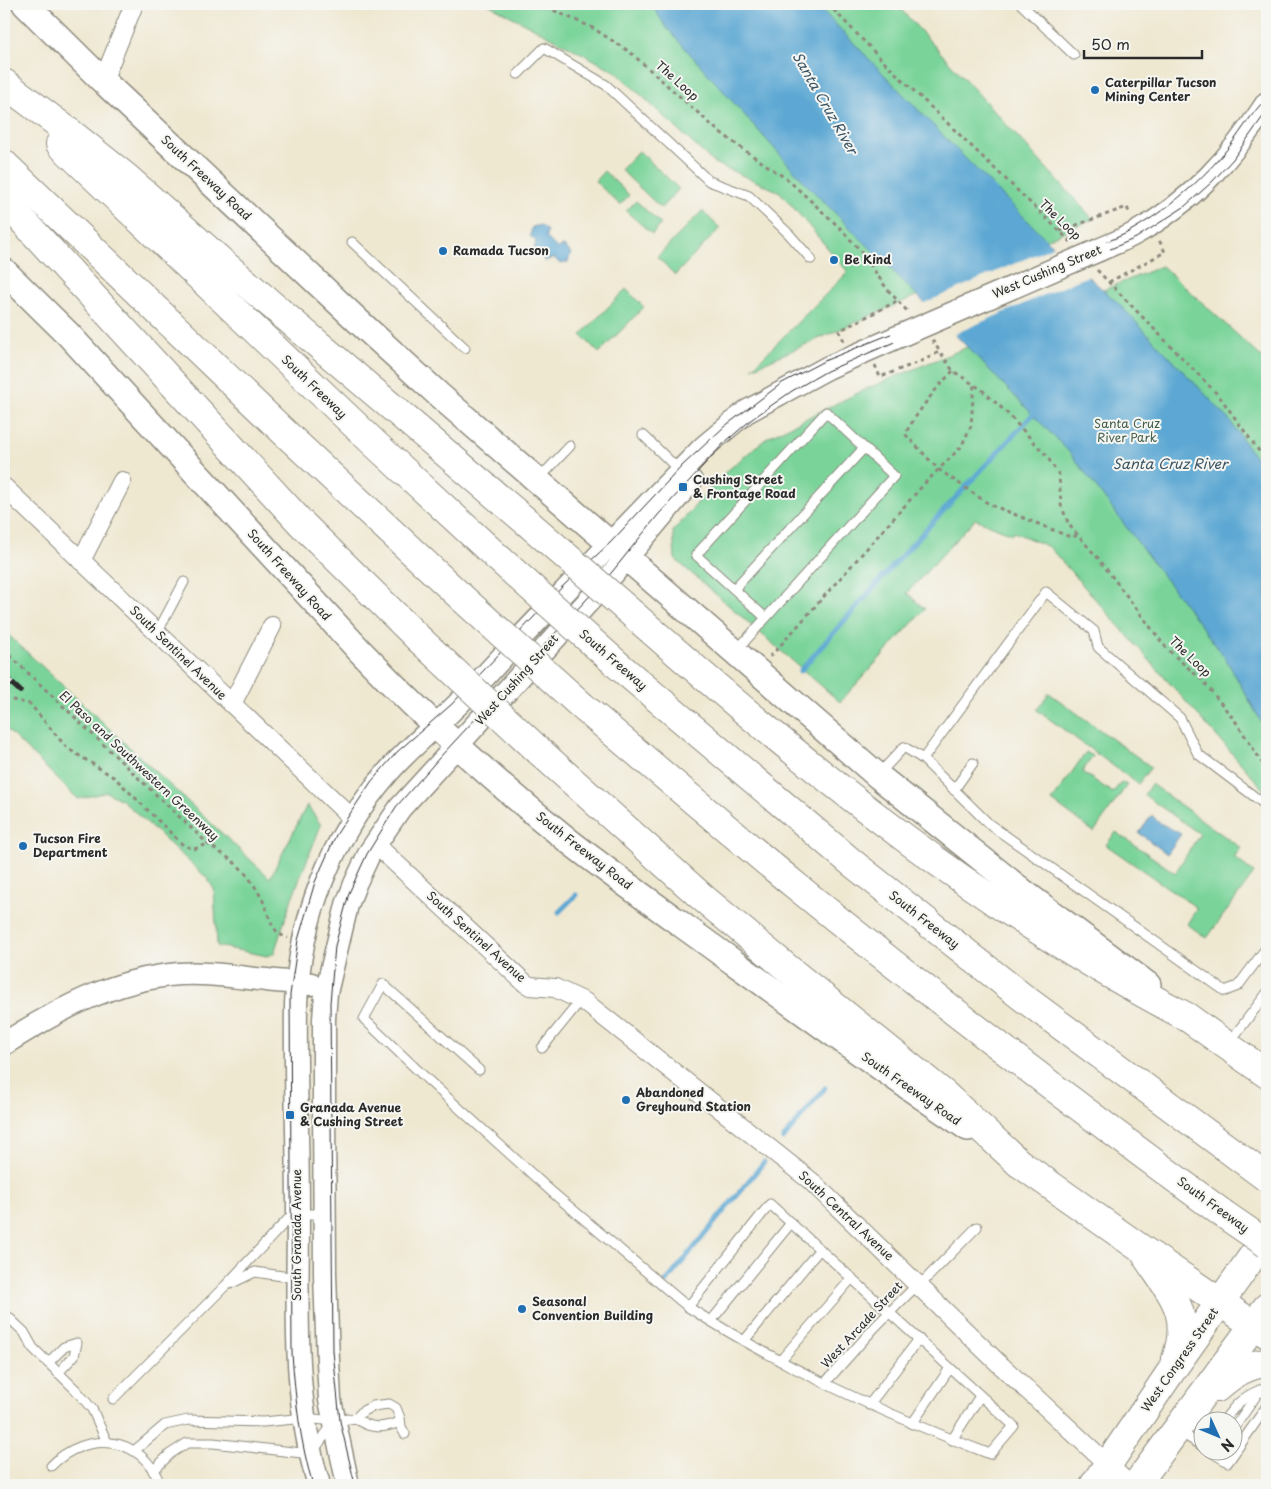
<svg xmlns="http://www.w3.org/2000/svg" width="1271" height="1489" viewBox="0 0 1271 1489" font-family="'Playpen Sans',sans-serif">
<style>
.green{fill:#7ad49a;stroke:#528062}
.water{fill:#5ba7d3;stroke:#43697f}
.pier{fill:#efe8d1}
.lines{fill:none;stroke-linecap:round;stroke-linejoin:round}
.stream{stroke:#5ba7d3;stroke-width:5}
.service-casing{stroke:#8d8a7e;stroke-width:11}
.minor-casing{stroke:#8d8a7e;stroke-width:20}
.tertiary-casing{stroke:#8d8a7e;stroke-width:25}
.secondary-casing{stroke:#8d8a7e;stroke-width:28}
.primary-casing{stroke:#8d8a7e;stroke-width:30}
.motorway-casing{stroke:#8d8a7e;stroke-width:30}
.path{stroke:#8d8a7e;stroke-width:3;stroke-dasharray:4 4;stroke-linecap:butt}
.service{stroke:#fff;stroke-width:9}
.minor{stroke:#fff;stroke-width:18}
.tertiary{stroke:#fff;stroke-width:22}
.secondary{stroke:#fff;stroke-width:25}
.primary{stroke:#fff;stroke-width:28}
.motorway{stroke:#fff;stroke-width:28}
.tram{stroke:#2b2b2b;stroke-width:1}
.rail-casing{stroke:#2b2b2b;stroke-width:5.5}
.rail{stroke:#f6f6f2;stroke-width:4;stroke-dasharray:11;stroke-linecap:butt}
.tertiary-bridge-casing{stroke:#8d8a7e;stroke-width:25;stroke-linecap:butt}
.motorway-bridge-casing{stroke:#8d8a7e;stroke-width:30;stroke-linecap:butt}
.tertiary-bridge{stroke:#fff;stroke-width:22}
.motorway-bridge{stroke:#fff;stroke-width:28}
.poi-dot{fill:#1f6fb2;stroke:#f6f6f2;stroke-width:2}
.labels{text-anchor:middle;stroke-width:4;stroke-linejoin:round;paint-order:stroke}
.street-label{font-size:12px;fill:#2b2b2b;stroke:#f6f6f2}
.poi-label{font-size:12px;font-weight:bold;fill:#2b2b2b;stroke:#f6f6f2;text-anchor:start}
.park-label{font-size:12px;fill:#435e4c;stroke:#f6f6f2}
.water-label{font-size:14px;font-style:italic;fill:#3c5666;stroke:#f6f6f2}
</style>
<rect width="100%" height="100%" fill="#f6f6f2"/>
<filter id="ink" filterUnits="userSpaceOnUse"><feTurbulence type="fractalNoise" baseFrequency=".02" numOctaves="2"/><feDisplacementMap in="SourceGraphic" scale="10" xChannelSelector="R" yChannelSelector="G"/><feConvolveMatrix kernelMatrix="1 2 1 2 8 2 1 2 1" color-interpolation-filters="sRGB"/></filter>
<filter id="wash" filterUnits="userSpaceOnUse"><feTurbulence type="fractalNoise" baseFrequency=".0096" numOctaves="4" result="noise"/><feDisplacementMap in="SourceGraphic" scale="20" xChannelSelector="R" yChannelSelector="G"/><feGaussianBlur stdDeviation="1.12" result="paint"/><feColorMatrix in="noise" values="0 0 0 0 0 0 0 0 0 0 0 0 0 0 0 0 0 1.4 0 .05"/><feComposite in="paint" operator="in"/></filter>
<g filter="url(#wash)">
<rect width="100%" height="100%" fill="#efe8d1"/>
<g class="green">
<polygon points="488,4 896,4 1093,219 1039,243 1069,304 1162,266 1267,362 1267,793 1049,547 1014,532 1012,534 975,519 907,593 925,609 840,702 675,559 673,531 722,475 768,437 868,388 1055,311 925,292 752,368 848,272 780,192 714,163 615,71"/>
<polygon points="639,151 679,189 661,208 621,170"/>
<polygon points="604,171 629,195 620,205 595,181"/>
<polygon points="636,201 661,224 652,234 626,211"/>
<polygon points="702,211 720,228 675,275 657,257"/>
<polygon points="626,289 644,307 599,353 581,335"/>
<polygon points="4,631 270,878 307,805 321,825 292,898 274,953 267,956 217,946 214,889 207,878 122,800 106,792 78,799 4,727"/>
<polygon points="1049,693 1151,767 1138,784 1037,710"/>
<polygon points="1086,752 1093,756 1082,772 1113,793 1121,782 1127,785 1094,832 1052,801"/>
<polygon points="1151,784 1241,848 1234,857 1254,873 1207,938 1187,924 1197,908 1106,845 1116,832 1175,873 1200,834 1144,795"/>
</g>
<g class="water">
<polygon points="651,4 816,4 958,151 1050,243 1117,302 1228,418 1267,475 1267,732 1226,659 1071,454 908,286 807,185 667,28"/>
<polygon points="541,225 547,231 546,237 557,248 564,246 571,253 568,262 560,264 554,258 545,261 534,250 536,241 530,236 532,227"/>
<polygon points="1152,815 1158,822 1181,834 1167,854 1139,833"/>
</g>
<polygon class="pier" points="1057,245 1090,275 952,335 922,304"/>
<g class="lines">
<g class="stream">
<polyline points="800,671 905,552 1037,410"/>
<polyline points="559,912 576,895"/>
<polyline points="783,1139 825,1088"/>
<polyline points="666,1282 764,1162"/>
</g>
</g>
</g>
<g filter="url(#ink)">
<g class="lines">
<g class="service-casing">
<g id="service">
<polyline points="1021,4 1074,55"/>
<polyline points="518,74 544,48 606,85 709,181 749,196 789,234 811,259"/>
<polyline points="352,242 465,348"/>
<polyline points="643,435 680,471"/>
<polyline points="538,480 570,446"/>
<polyline points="734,589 864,448"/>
<polyline points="157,633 184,582"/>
<polyline points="736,651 894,476 826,412 696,555 766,618"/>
<polyline points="923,759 1046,592 1094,631 1098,647 1180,718 1198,754 1267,806"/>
<polyline points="878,775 904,747 923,759 989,824 1225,991 1238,986 1267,947"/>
<polyline points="954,790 973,763"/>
<polyline points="1229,1043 1267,993"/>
<polyline points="542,1048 581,1000"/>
<polyline points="479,1070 383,984 364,1019 429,1081 553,1193 688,1307"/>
<path d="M770 1204 1014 1426 990 1454C883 1413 785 1369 688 1307Z"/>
<polyline points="230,1284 255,1272 296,1278"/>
<polyline points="919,1286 977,1227"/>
<polyline points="4,1313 24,1332 33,1348 76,1390 92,1409 107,1442"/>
<polyline points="711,1321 791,1223"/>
<polyline points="744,1341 820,1249"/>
<polyline points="780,1361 852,1278"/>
<polyline points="48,1363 64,1347 77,1343 74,1356 58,1373"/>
<polyline points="825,1383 875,1327 917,1285"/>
<polyline points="113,1399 225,1286 291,1216 298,1214 324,1214"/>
<polyline points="869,1405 919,1339"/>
<path d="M356 1418C370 1430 384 1428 400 1422"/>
<path d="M1223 1422C1235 1405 1241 1398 1260 1390"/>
<polyline points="912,1424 950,1368"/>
<polyline points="1234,1428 1260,1390 1267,1395"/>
<polyline points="1178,1431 1204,1447"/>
<polyline points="952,1440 980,1396"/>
<polyline points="134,1451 165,1425 188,1420 263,1422 305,1418 334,1421 356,1418 363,1411 373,1406 389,1404 396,1408 400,1418 401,1427 405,1434"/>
<polyline points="1211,1452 1228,1462 1267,1406"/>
<path d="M51 1466C85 1430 144 1435 160 1485"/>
<polyline points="153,1471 170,1454 187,1443 213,1443 311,1454 333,1424"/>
</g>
</g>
<g class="minor-casing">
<g id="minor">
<polyline points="103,81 134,4"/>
<polyline points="4,487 353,819"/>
<polyline points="81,561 122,481"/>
<polyline points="232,704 272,626"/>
<polyline points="375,844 525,983 530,986 555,988 585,1002 811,1181 995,1360 1130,1485"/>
</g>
</g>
<g class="tertiary-casing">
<g id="tertiary">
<path d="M1099 250C1110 245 1123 240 1134 234 1191 203 1232 157 1267 103"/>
<path d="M4 1044C57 1010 114 979 179 974 208 972 237 977 266 980 281 982 296 982 311 984"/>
<path d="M319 1485C292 1398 298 1304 298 1214 298 1144 295 1074 296 1005 299 918 332 836 389 771 409 748 432 730 454 708 473 690 490 670 508 651 573 583 638 514 704 447L746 412 827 368 902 335"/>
<polyline points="348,1485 330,1400 328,1361 325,1274 324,1104 324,1019 326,993 347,905 355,884 370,852 400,808 606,582 691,481"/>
</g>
</g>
<g class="secondary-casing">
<g id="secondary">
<polyline points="25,4 104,82 358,321 440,396 878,776 1022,891 1148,985"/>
<path d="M4 271 68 334 360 651C425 719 496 783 570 842 624 884 680 923 736 964 813 1019 889 1075 968 1128"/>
</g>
</g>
<g class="primary-casing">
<g id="primary">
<polyline points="1187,1017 1267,1074"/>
<polyline points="1019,1163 1140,1248 1267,1334"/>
<path d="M1148 1259C1172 1295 1192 1313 1176 1359"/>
<path d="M1217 1388C1231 1375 1247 1364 1267 1363"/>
<polyline points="1094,1485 1172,1370 1267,1236"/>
<polyline points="1136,1485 1267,1307"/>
</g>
</g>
<g class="motorway-casing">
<g id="motorway">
<polyline points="4,83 73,135 127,178 225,265 528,523"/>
<polyline points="60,144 375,444 497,557"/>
<polyline points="4,164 284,432 461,597"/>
<polyline points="4,200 302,524 418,638"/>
<path d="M652 631C818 777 990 914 1187 1017"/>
<polyline points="619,666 851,862 1021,996 1267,1178"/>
<path d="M582 706C653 766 724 827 796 886 935 999 1078 1107 1222 1213"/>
<polyline points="539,751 703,898 787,968 945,1095 1019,1163"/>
</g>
</g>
<g class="path">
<polyline points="539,4 591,27 630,52 715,128 741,148 787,179 838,226 860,250 887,289 909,313"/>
<polyline points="828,4 884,62 1072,243"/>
<polyline points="1060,231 1127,207 1130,215"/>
<polyline points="1097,270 1219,396 1267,462"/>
<polyline points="1109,282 1165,252 1159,240"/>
<polyline points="932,340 953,371 982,390 1006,412 1046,455 1059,475 1061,505 1069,525 1098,558 1167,649 1203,681 1236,722 1267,770"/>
<polyline points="844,341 839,331 897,301"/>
<polyline points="875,365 880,377 924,360 939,352"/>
<path d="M953 371C934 390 919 410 905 434L938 469 989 504 1068 536H1077"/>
<path d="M4 650 208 844C220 853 234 860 244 872 252 881 258 891 263 901 270 915 270 933 288 938"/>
<polyline points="770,657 926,482 961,447 971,426 974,384"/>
<polyline points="4,698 30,704 67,748 115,778 183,845 194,849 208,844"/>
</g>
<use href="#service" class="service"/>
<use href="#minor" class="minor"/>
<use href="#tertiary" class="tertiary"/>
<use href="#secondary" class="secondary"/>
<use href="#primary" class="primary"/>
<use href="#motorway" class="motorway"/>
<g class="tram">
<path d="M313 1485C300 1443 295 1397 292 1353L290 995 298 940 315 882 336 835 371 782 397 752 452 704 564 585 610 543 683 465 725 426 782 383 824 361 898 331 1125 234C1163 213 1196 186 1224 153 1239 136 1250 114 1267 98"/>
<polyline points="355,1485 340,1421 333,1351 330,1003 335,946 349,893 367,854 396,807 440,757 612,572 658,515 724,443 752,419 792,391 827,371 1136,238 1184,207 1212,182 1233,159 1267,111"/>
</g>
<g class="rail-casing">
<polyline id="rail" points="4,676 20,691"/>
</g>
<use href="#rail" class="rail"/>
<g class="tertiary-bridge-casing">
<polyline id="tertiary-bridge" points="902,335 1099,250"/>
</g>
<g class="motorway-bridge-casing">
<g id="motorway-bridge">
<polyline points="528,523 652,631"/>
<polyline points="497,557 619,666"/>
<polyline points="461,597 582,706"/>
<polyline points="418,638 539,751"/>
<polyline points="1222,1213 1267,1244"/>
</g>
</g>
<use href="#tertiary-bridge" class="tertiary-bridge"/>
<use href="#motorway-bridge" class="motorway-bridge"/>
</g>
</g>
<g class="poi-dot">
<circle cx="1095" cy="90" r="5"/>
<circle cx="443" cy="251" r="5"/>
<circle cx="834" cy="260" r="5"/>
<rect x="678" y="482" width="10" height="10" rx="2.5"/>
<circle cx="23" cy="846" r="5"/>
<circle cx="626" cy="1100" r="5"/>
<rect x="285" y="1110" width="10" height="10" rx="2.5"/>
<circle cx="522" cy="1309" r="5"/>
</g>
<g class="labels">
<g class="street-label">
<text transform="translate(677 81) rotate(42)" y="4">The Loop</text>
<text transform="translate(206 178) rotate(43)" y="4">South Freeway Road</text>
<text transform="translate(1060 220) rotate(44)" y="4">The Loop</text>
<text transform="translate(1047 272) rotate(-23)" y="4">West Cushing Street</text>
<text transform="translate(314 387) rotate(44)" y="4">South Freeway</text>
<text transform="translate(289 575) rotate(48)" y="4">South Freeway Road</text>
<text transform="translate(178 653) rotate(44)" y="4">South Sentinel Avenue</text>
<text transform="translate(1190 657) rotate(44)" y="4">The Loop</text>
<text transform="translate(613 660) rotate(41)" y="4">South Freeway</text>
<text transform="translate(517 680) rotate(-48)" y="4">West Cushing Street</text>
<text transform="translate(139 766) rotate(43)" y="4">El Paso and Southwestern Greenway</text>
<text transform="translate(584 851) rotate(38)" y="4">South Freeway Road</text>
<text transform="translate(924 920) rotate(38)" y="4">South Freeway</text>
<text transform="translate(476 937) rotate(42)" y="4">South Sentinel Avenue</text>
<text transform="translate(911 1089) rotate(35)" y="4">South Freeway Road</text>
<text transform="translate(1213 1205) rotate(36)" y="4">South Freeway</text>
<text transform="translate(846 1216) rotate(43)" y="4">South Central Avenue</text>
<text transform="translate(297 1235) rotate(-90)" y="4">South Granada Avenue</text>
<text transform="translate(862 1325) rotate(-47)" y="4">West Arcade Street</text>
<text transform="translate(1180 1360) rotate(-55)" y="4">West Congress Street</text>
</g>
<g class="poi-label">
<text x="1105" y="87">Caterpillar Tucson<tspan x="1105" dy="14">Mining Center</tspan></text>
<text x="453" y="255">Ramada Tucson</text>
<text x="844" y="264">Be Kind</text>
<text x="693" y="484">Cushing Street<tspan x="693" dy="14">&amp; Frontage Road</tspan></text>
<text x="33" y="843">Tucson Fire<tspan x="33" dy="14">Department</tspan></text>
<text x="636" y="1097">Abandoned<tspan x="636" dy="14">Greyhound Station</tspan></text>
<text x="300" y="1112">Granada Avenue<tspan x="300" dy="14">&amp; Cushing Street</tspan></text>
<text x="532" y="1306">Seasonal<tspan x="532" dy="14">Convention Building</tspan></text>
</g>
<g class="park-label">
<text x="1127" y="428">Santa Cruz<tspan x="1127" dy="14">River Park</tspan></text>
</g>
<g class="water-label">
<text transform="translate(825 103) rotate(60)" y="5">Santa Cruz River</text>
<text x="1170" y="469">Santa Cruz River</text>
</g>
</g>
<rect width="1271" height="1489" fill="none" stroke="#f6f6f2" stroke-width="20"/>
<g transform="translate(1218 1436) rotate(134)"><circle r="24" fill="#f6f6f2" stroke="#a5a5a2"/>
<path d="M0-4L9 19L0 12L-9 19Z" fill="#1f6fb2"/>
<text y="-8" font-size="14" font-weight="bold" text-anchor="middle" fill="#2b2b2b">N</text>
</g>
<path d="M1084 50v8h118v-8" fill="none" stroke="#2b2b2b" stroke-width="2.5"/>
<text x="1091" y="50" font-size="15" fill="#2b2b2b" stroke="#f6f6f2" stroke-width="4" paint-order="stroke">50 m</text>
</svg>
